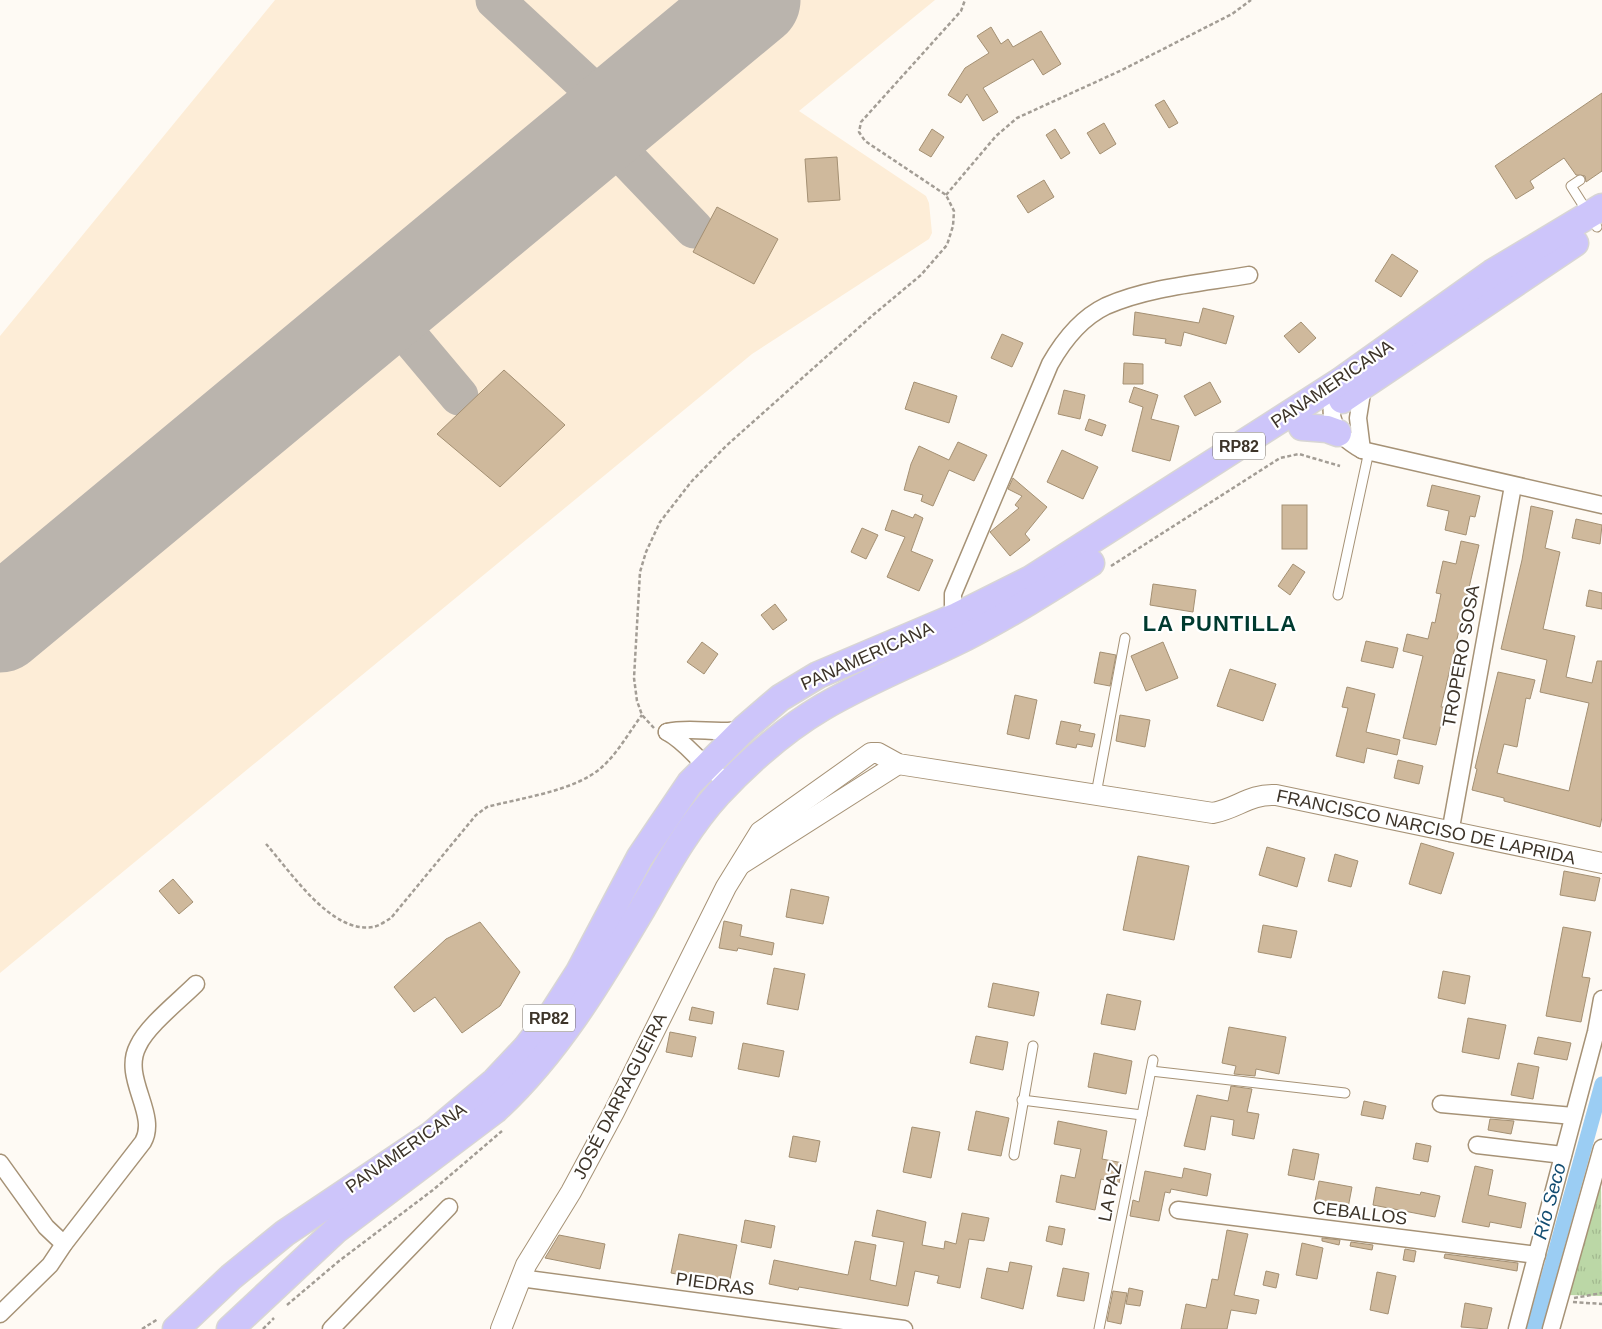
<svg xmlns="http://www.w3.org/2000/svg" width="1602" height="1329" viewBox="0 0 1602 1329" font-family="Arial,sans-serif">
<style>
.built{fill:#fdedd7}
.grass{fill:url(#grass-tufts)}
.lines{fill:none;stroke-linecap:round;stroke-linejoin:round}
.canal{stroke:#9bcdf3;stroke-width:15}
.taxiway{stroke:#bab4ad;stroke-width:39}
.runway{stroke:#bab4ad;stroke-width:95}
.building{fill:#cfb99c;stroke:#a49073}
.service-casing{stroke:#a69276;stroke-width:11}
.minor-casing{stroke:#a69276;stroke-width:19}
.tertiary-casing{stroke:#a69276;stroke-width:22}
.primary-casing{stroke:#d8d6d4;stroke-width:29}
.path{stroke:#a39d95;stroke-width:2.5;stroke-dasharray:4 2.5;stroke-linecap:butt}
.service{stroke:#fff;stroke-width:9}
.minor{stroke:#fff;stroke-width:16}
.tertiary{stroke:#fff;stroke-width:20}
.primary{stroke:#cdc5fa;stroke-width:26}
.labels{text-anchor:middle;stroke-width:4.5;stroke-linejoin:round;paint-order:stroke}
.shield{fill:#fff;stroke:#777169;stroke-width:1}
.shield-label{font-size:16px;font-weight:bold;fill:#3d3429}
.street-label{font-size:18px;fill:#3d3429;stroke:#fff}
.water-label{font-size:19px;font-style:italic;fill:#114c71;stroke:#fff}
.district-label{font-size:22px;font-weight:bold;letter-spacing:1px;fill:#003a2f;stroke:#fff}
</style>
<defs>
<pattern id="grass-tufts" width="24" height="20" patternUnits="userSpaceOnUse" patternTransform="scale(1.25)"><rect width="24" height="20" fill="#bbd7a6"/><path d="M3 7l-1-3M5 7V3M7 7l1-3M15 17l-1-3M17 17v-4M19 17l1-3" fill="none" stroke="#a2b98f"/></pattern>
</defs>
<rect width="100%" height="100%" fill="#fefaf4"/>
<polygon class="built" points="275,0 935,0 799,111 926,196 929,203 932,233 929,239 752,354 0,973 0,336"/>
<polygon class="grass" points="1601,1180 1602,1296 1568,1295"/>
<g class="lines">
<polyline class="canal" points="1534,1329 1602,1084"/>
<g class="taxiway">
<polyline points="495,0 616,112"/>
<polyline points="623,148 626,120 652,82"/>
<polyline points="569,150 615,152 626,158 694,229"/>
<polyline points="396,321 395,301 405,287"/>
<polyline points="357,327 383,318 396,321 459,396"/>
</g>
<polyline class="runway" points="0,625 753,0"/>
</g>
<g class="building">
<polygon points="991,27 1001,44 1008,39 1013,47 1041,31 1061,64 1043,75 1033,59 983,88 998,112 983,121 967,94 961,103 948,95 965,68 989,53 977,36"/>
<polygon points="1602,93 1602,171 1586,182 1585,176 1576,175 1564,158 1530,181 1534,188 1516,199 1495,166"/>
<polygon points="1164,100 1178,123 1169,128 1155,105"/>
<polygon points="1104,123 1116,144 1100,154 1087,133"/>
<polygon points="932,129 944,137 931,157 919,150"/>
<polygon points="1055,129 1070,153 1061,159 1046,135"/>
<polygon points="837,157 840,200 808,202 805,159"/>
<polygon points="1044,180 1054,197 1028,213 1017,196"/>
<polygon points="717,207 778,239 754,284 693,252"/>
<polygon points="1392,254 1418,271 1401,297 1375,281"/>
<polygon points="1203,308 1234,316 1226,344 1184,332 1181,346 1165,343 1166,339 1133,335 1135,312 1199,323"/>
<polygon points="1301,322 1316,338 1299,353 1284,336"/>
<polygon points="1002,334 1023,343 1012,367 991,358"/>
<polygon points="1124,363 1143,364 1143,384 1123,384"/>
<polygon points="504,370 565,425 500,487 437,434"/>
<polygon points="914,382 957,396 949,423 905,409"/>
<polygon points="1210,382 1221,402 1195,416 1184,396"/>
<polygon points="1134,387 1158,395 1151,419 1179,426 1170,461 1132,451 1143,407 1129,402"/>
<polygon points="1064,390 1085,395 1080,419 1058,414"/>
<polygon points="1089,419 1106,425 1102,436 1085,430"/>
<polygon points="958,442 987,455 974,481 949,470 933,506 921,501 923,495 904,490 911,464 919,446 949,460"/>
<polygon points="1062,450 1098,467 1083,499 1047,482"/>
<polygon points="1013,478 1047,507 1025,534 1030,540 1010,556 990,532 1019,508 1015,505 1022,496 1008,489"/>
<polygon points="1432,485 1480,496 1475,517 1470,516 1466,535 1445,530 1449,511 1427,506"/>
<rect x="1282" y="505" width="25" height="44"/>
<polygon points="1531,506 1553,511 1545,548 1560,552 1543,629 1575,636 1566,677 1592,683 1597,661 1602,661 1602,817 1600,827 1504,801 1504,798 1472,790 1477,769 1475,768 1498,672 1535,680 1530,699 1526,698 1517,747 1504,744 1497,773 1569,791 1589,703 1540,692 1547,660 1501,649 1522,560"/>
<polygon points="892,510 913,518 915,514 923,518 911,551 933,560 919,591 887,577 905,537 885,530"/>
<polygon points="1576,519 1602,525 1600,544 1572,538"/>
<polygon points="862,528 878,535 866,559 851,552"/>
<polygon points="1461,541 1479,545 1441,707 1445,707 1436,745 1403,738 1423,656 1403,651 1407,634 1428,639 1432,622 1435,623 1441,594 1436,593 1443,561 1456,564"/>
<polygon points="1293,564 1305,572 1290,595 1278,586"/>
<polygon points="1153,584 1196,590 1193,612 1150,605"/>
<polygon points="1589,590 1602,593 1602,609 1586,606"/>
<polygon points="775,604 787,620 773,630 761,615"/>
<polygon points="1366,641 1398,648 1393,668 1361,661"/>
<polygon points="702,642 718,654 704,674 687,662"/>
<polygon points="1163,642 1178,678 1146,691 1131,656"/>
<polygon points="1100,652 1116,655 1110,686 1094,683"/>
<polygon points="1230,669 1276,684 1263,721 1217,706"/>
<polygon points="1347,687 1375,694 1366,732 1400,740 1397,755 1367,748 1364,763 1336,756 1348,708 1342,707"/>
<polygon points="1015,695 1037,700 1029,739 1007,734"/>
<polygon points="1120,715 1150,720 1145,747 1116,741"/>
<polygon points="1061,721 1081,725 1079,731 1095,734 1092,747 1077,744 1076,748 1056,744"/>
<polygon points="1398,760 1423,766 1419,784 1394,778"/>
<polygon points="1421,843 1454,853 1441,894 1409,884"/>
<polygon points="1267,847 1305,858 1297,887 1259,875"/>
<polygon points="1335,854 1358,861 1351,887 1328,881"/>
<polygon points="1138,856 1189,866 1174,940 1123,930"/>
<polygon points="1564,871 1600,878 1595,901 1560,895"/>
<polygon points="173,879 193,902 179,914 159,891"/>
<polygon points="791,889 829,897 823,924 786,917"/>
<polygon points="724,921 742,925 740,936 774,943 772,955 738,948 737,951 719,948"/>
<polygon points="480,922 520,972 500,1006 462,1033 435,997 414,1012 394,987 446,939"/>
<polygon points="1263,925 1297,931 1291,958 1258,952"/>
<polygon points="1563,927 1591,932 1582,977 1590,978 1581,1022 1546,1016"/>
<polygon points="774,968 805,974 798,1010 767,1004"/>
<polygon points="1443,971 1470,976 1465,1004 1438,998"/>
<polygon points="993,983 1039,992 1034,1016 988,1007"/>
<polygon points="1107,994 1141,1001 1135,1030 1101,1024"/>
<polygon points="692,1007 714,1012 712,1024 689,1020"/>
<polygon points="1468,1018 1506,1025 1499,1059 1462,1052"/>
<polygon points="1229,1027 1286,1037 1279,1074 1256,1069 1255,1076 1234,1074 1236,1066 1222,1063"/>
<polygon points="670,1032 696,1037 692,1057 666,1052"/>
<polygon points="976,1036 1008,1042 1003,1070 970,1063"/>
<polygon points="1538,1037 1571,1043 1567,1060 1534,1054"/>
<polygon points="743,1043 784,1051 779,1077 738,1069"/>
<polygon points="1094,1053 1132,1061 1126,1094 1088,1087"/>
<polygon points="1518,1063 1539,1067 1533,1099 1511,1095"/>
<polygon points="1231,1086 1252,1089 1247,1112 1259,1114 1254,1139 1232,1135 1234,1120 1211,1116 1205,1150 1184,1146 1197,1095 1228,1101"/>
<polygon points="1364,1101 1386,1106 1383,1119 1361,1115"/>
<polygon points="976,1111 1009,1118 1001,1156 968,1150"/>
<polygon points="1490,1119 1514,1121 1511,1134 1488,1130"/>
<polygon points="1058,1121 1107,1131 1102,1159 1123,1163 1119,1183 1101,1179 1095,1210 1056,1202 1061,1175 1075,1178 1081,1149 1054,1144"/>
<polygon points="912,1127 940,1132 931,1178 903,1172"/>
<polygon points="793,1136 820,1141 816,1162 789,1157"/>
<polygon points="1416,1143 1431,1146 1428,1162 1413,1159"/>
<polygon points="1293,1149 1319,1154 1314,1180 1288,1175"/>
<polygon points="1475,1166 1493,1170 1488,1195 1526,1203 1521,1228 1490,1222 1489,1227 1462,1222"/>
<polygon points="1184,1168 1211,1174 1207,1196 1171,1189 1170,1193 1165,1192 1159,1221 1130,1216 1133,1200 1139,1202 1145,1171 1182,1178"/>
<polygon points="1319,1181 1352,1187 1348,1208 1315,1201"/>
<polygon points="1376,1187 1420,1195 1421,1192 1440,1196 1435,1217 1373,1205"/>
<polygon points="877,1210 926,1222 922,1245 944,1249 945,1241 956,1244 962,1213 989,1218 984,1241 969,1239 960,1288 937,1283 939,1276 915,1271 908,1306 799,1287 798,1290 769,1284 774,1260 848,1275 855,1241 876,1245 870,1280 896,1286 904,1242 872,1236"/>
<polygon points="745,1220 775,1226 771,1248 741,1242"/>
<polygon points="1049,1226 1065,1229 1062,1245 1046,1241"/>
<polygon points="1227,1230 1248,1234 1234,1295 1259,1300 1256,1314 1231,1310 1227,1329 1181,1329 1186,1304 1206,1308 1212,1279 1218,1280"/>
<polygon points="679,1234 737,1245 729,1284 671,1273"/>
<polygon points="559,1235 605,1244 600,1269 545,1258"/>
<polygon points="1322,1238 1340,1240 1339,1245 1322,1241"/>
<polygon points="1351,1242 1373,1245 1372,1250 1350,1246"/>
<polygon points="1302,1243 1323,1248 1317,1279 1296,1275"/>
<polygon points="1405,1249 1416,1251 1414,1262 1403,1260"/>
<polygon points="1445,1254 1518,1263 1517,1271 1444,1258"/>
<polygon points="1010,1262 1032,1266 1023,1309 981,1298 987,1268 1008,1272"/>
<polygon points="1063,1268 1089,1273 1084,1301 1057,1296"/>
<polygon points="1266,1271 1279,1274 1276,1288 1263,1285"/>
<polygon points="1377,1272 1396,1276 1388,1314 1370,1310"/>
<polygon points="1129,1288 1143,1291 1140,1306 1126,1304"/>
<polygon points="1113,1291 1127,1293 1121,1324 1107,1321"/>
<polygon points="1465,1303 1492,1308 1487,1329 1461,1327"/>
</g>
<g class="lines">
<g class="service-casing">
<g id="service">
<polyline points="1580,180 1571,186 1597,227"/>
<polyline points="1338,595 1369,451"/>
<polyline points="1096,794 1125,638"/>
<polyline points="1151,1071 1345,1093"/>
<polyline points="1022,1100 1142,1115"/>
<polyline points="1014,1155 1033,1046"/>
<polyline points="1099,1329 1153,1060"/>
</g>
</g>
<g class="minor-casing">
<g id="minor">
<path d="M1337 386C1324 417 1335 435 1362 450L1602 505"/>
<polyline points="1362,450 1358,418 1363,387"/>
<path d="M957 616 953 605V594L1050 364C1063 341 1081 318 1106 306 1149 287 1202 283 1249 275"/>
<path d="M667 732C693 746 702 771 731 781"/>
<path d="M667 732C693 726 718 735 744 729"/>
<polyline points="1450,833 1513,486"/>
<polyline points="1441,1104 1573,1116"/>
<polyline points="1477,1145 1563,1155"/>
<polyline points="0,1163 46,1227 64,1244"/>
<polyline points="1178,1210 1537,1255"/>
<polyline points="520,1278 904,1329"/>
<path d="M0 1314 50 1265 64 1244 143 1142C159 1114 121 1078 138 1046 147 1026 180 1000 196 984"/>
<polyline points="331,1329 449,1207"/>
<polyline points="1517,1329 1596,1032 1602,999"/>
<polyline points="1551,1329 1602,1148"/>
</g>
</g>
<g class="tertiary-casing">
<g id="tertiary">
<polyline points="741,864 898,764"/>
<path d="M501 1329 526 1265 571 1192 614 1112 726 887 760 832 871 753H878L898 764 1213 813C1238 808 1249 794 1276 795L1602 863"/>
</g>
</g>
<g class="primary-casing">
<g id="primary">
<polyline points="1342,400 1575,243"/>
<polyline points="1302,427 1327,429 1338,433"/>
<polyline points="176,1329 231,1277 285,1233 431,1135 495,1081 526,1048 552,1014 579,972 640,857 690,783 745,728 780,698 818,675 957,616 1031,579 1339,382 1492,273 1602,207"/>
<path d="M230 1329 336 1230 495 1110C557 1053 600 980 642 909 665 869 687 828 718 794 749 761 784 730 823 707 869 680 918 661 966 637 1009 615 1050 589 1091 563"/>
</g>
</g>
<g class="path">
<polyline points="946,195 996,136 1017,118 1122,70 1232,14 1251,0"/>
<polyline points="1111,566 1280,458 1299,454 1340,466"/>
<polyline points="654,728 642,715 637,701 634,678 640,572 646,552 660,522 691,482 726,446 873,315 921,275 947,245 953,226 954,211 946,195 865,141 859,132 861,122 961,11 965,0"/>
<path d="M266 844C291 872 331 934 373 927 379 926 386 921 391 918L476 815 487 807C520 798 576 791 602 767 618 753 629 732 642 715"/>
<polyline points="1574,1298 1602,1293"/>
<polyline points="1573,1302 1602,1304"/>
<polyline points="287,1305 339,1261 433,1190 502,1131"/>
<polyline points="142,1329 158,1319"/>
<polyline points="263,1329 274,1318"/>
</g>
<use href="#service" class="service"/>
<use href="#minor" class="minor"/>
<use href="#tertiary" class="tertiary"/>
<use href="#primary" class="primary"/>
</g>
<g class="labels">
<g class="shield">
<rect x="1213" y="432.5" width="52" height="27" rx="4"/>
<rect x="523" y="1004.5" width="52" height="27" rx="4"/>
</g>
<g class="shield-label">
<text x="1239" y="452">RP82</text>
<text x="549" y="1024">RP82</text>
</g>
<g class="street-label">
<text transform="translate(1332 384) rotate(-34)" y="6">PANAMERICANA</text>
<text transform="translate(867 656) rotate(-24)" y="6">PANAMERICANA</text>
<text transform="translate(1461 656) rotate(-80)" y="6">TROPERO SOSA</text>
<text transform="translate(1426 827) rotate(12)" y="6">FRANCISCO NARCISO DE LAPRIDA</text>
<text transform="translate(620 1096) rotate(-63)" y="6">JOSÉ DARRAGUEIRA</text>
<text transform="translate(406 1148) rotate(-35)" y="6">PANAMERICANA</text>
<text transform="translate(1110 1192) rotate(-79)" y="6">LA PAZ</text>
<text transform="translate(1360 1213) rotate(7)" y="6">CEBALLOS</text>
<text transform="translate(715 1284) rotate(8)" y="6">PIEDRAS</text>
</g>
<g class="water-label">
<text transform="translate(1549 1201) rotate(-75)" y="7">Río Seco</text>
</g>
<g class="district-label">
<text x="1220" y="631">LA PUNTILLA</text>
</g>
</g>
</svg>
